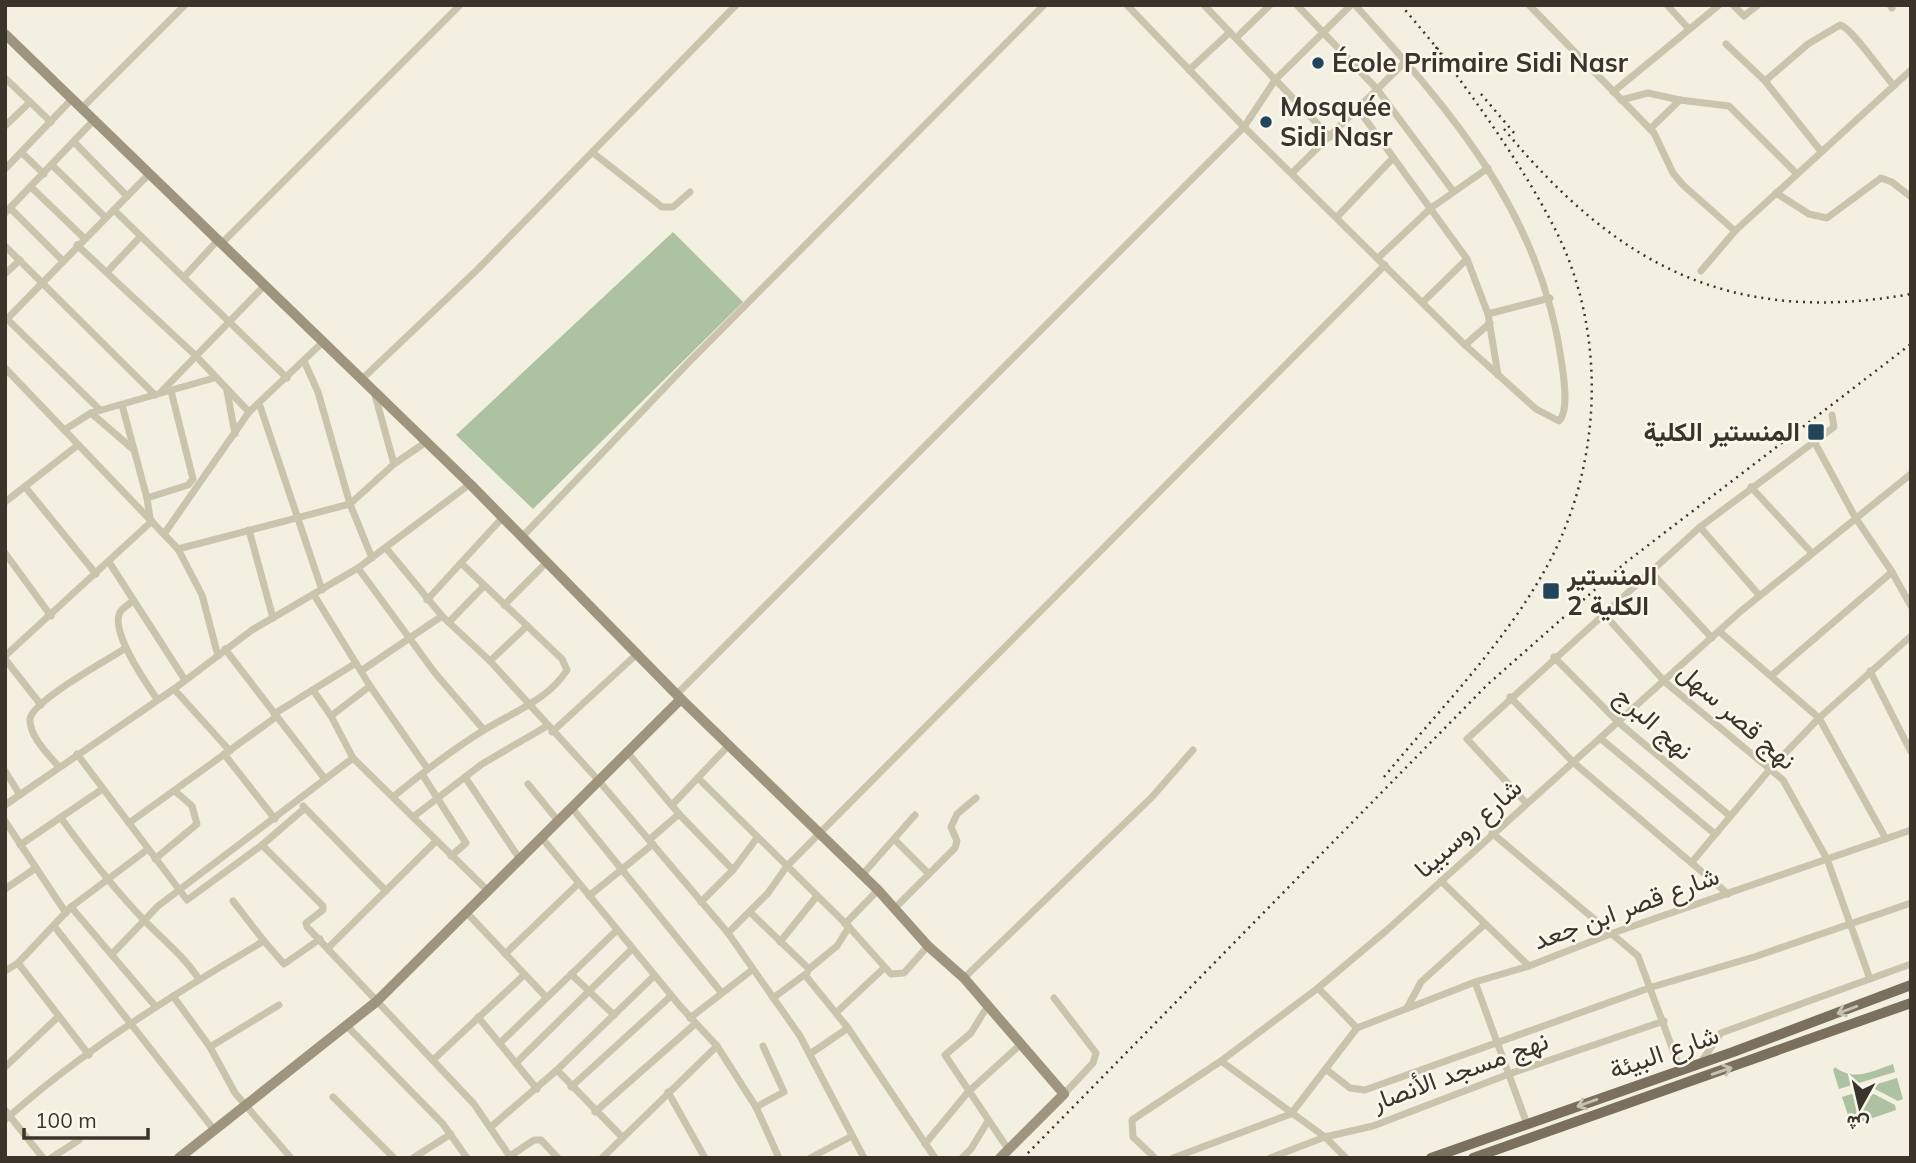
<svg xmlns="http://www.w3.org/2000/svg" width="1916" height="1163" viewBox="0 0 1916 1163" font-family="Mulish,Vazirmatn,sans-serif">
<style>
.green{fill:#adc2a0}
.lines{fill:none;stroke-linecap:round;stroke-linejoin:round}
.street{stroke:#cbc4ac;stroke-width:7}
.secondary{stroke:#9f947d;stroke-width:10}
.primary{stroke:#7b705d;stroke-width:10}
.rail{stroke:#3a342b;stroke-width:2.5;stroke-dasharray:2 5;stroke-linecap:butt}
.oneway{stroke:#c7c2b3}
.poi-dot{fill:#21465b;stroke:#faf8ed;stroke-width:2.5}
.labels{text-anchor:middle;stroke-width:5;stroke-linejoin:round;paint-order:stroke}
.poi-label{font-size:26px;font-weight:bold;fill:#3a342b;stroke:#faf8ed;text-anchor:start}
.street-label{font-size:26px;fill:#3a342b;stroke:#faf8ed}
</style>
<rect width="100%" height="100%" fill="#f3f0e1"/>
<g class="green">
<polygon points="673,232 743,302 533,509 456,435"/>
<path d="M1893 1064 1895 1072 1839 1089 1833 1070 1835 1067C1853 1082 1873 1071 1893 1064Z"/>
<polygon points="1897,1078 1903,1099 1898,1101 1875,1089 1874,1085"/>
<polygon points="1864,1090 1855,1116 1849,1118 1842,1097"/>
<polygon points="1874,1094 1895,1105 1896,1110 1861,1122 1858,1117 1868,1096"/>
</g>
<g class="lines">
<g class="street">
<path d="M1127 5 1244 127 1465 345 1536 409 1559 421C1569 411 1564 379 1562 365 1542 215 1453 113 1355 5"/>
<polyline points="1204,5 1330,137"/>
<polyline points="1297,5 1377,89 1453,191"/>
<polyline points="1529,5 1654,133 1673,173 1683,185 1735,231"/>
<polyline points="1667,5 1689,29"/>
<polyline points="1733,5 1744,16 1758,5"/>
<polyline points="1890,5 1892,8"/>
<polyline points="1236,38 1270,5"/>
<polyline points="1726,44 1765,81 1820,150"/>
<polyline points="1189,70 1230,32"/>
<polyline points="5,78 51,122"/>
<path d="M1765 81 1808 44 1840 25C1851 27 1883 74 1894 86"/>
<polyline points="1613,92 1719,5"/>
<polyline points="1621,100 1648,93 1680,100 1729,106 1796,173"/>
<polyline points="82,108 185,5"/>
<polyline points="1358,109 1467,259 1488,314 1498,375"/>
<polyline points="5,126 30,102"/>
<polyline points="1650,129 1680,100"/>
<polyline points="74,142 127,196"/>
<polyline points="592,152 662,207 673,207 690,192"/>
<polyline points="22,153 44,174"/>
<polyline points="52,165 105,217"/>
<polyline points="5,169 72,99"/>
<polyline points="1292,173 1406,61"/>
<polyline points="31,187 84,238"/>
<polyline points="1776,193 1809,214 1827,218 1881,178 1892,182 1911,197"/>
<polyline points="10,208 62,260"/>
<polyline points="114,210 287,378"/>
<polyline points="5,213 95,119"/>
<polyline points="1337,217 1393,158"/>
<polyline points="222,243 460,5"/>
<polyline points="77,245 195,355 249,412"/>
<polyline points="5,246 155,395"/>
<polyline points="1378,258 1431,208 1488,168"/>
<polyline points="1701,271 1735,231 1911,70"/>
<polyline points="107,272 141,236"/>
<polyline points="5,274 20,260"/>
<polyline points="184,277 218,240"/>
<polyline points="1423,302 1467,259"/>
<polyline points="1488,314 1550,298"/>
<polyline points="7,319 100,410"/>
<polyline points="5,321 150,173"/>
<polyline points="1465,345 1490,323"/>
<polyline points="304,361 318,392 350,504 372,558"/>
<polyline points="5,368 178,549 202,595 218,656"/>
<polyline points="361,380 478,269 736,5"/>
<polyline points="162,391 265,285"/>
<polyline points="227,391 235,434"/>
<polyline points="375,395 394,464"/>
<polyline points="259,403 322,590"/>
<polyline points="122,405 147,498 150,518"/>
<polyline points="91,413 134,450"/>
<polyline points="64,430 91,413 214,378"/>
<polyline points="1815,443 1855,517 1892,572 1911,606"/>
<polyline points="1751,487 1811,552"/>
<polyline points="26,488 96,574"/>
<polyline points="147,498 188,485 193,479 171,391"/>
<polyline points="5,502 78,445"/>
<polyline points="1700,527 1759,595"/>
<polyline points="249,530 273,618"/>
<polyline points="164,534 249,412 323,342"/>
<polyline points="522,537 688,363 1044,5"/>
<polyline points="386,548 442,616 490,661 599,781 728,933 800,1036 864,1158"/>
<polyline points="178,549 350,504 394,464 426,442"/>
<polyline points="5,553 51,616"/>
<polyline points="109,562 185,680"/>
<polyline points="358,568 435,673 484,730"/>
<polyline points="1650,571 1712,638"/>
<polyline points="314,595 370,686 427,768"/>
<polyline points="427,600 503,517"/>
<path d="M133 601C129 604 123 608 120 612 110 632 146 683 157 699"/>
<polyline points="504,605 547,562"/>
<polyline points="1603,613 1665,682 1783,780 1827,859 1870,979"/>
<polyline points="449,622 484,586"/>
<polyline points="1720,632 1819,718 1886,839"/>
<polyline points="225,649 325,779"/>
<polyline points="5,656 152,521"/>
<polyline points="1554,657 1618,722 1730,816"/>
<polyline points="5,659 41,705"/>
<polyline points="490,661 527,626"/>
<polyline points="361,671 442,616"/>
<polyline points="1870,671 1911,752"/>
<polyline points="1771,676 1892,572"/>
<polyline points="174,689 230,751"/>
<polyline points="313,690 331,716 353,758 489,892"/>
<polyline points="677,694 1244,127 1275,80 1351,5"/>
<polyline points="1510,697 1573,762 1728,894"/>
<polyline points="274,714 356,663"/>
<polyline points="331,716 370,686"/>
<polyline points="552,732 638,653"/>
<polyline points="1600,738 1715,834"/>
<polyline points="627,752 679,814 733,870"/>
<polyline points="77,754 187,900 262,845 305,808"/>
<polyline points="224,754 275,819"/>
<path d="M58 766C48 754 29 736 30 719 32 701 109 659 126 648"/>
<polyline points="5,771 20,795"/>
<polyline points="422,774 466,843 451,856"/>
<polyline points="465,777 521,861"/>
<polyline points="698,778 849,927 891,974 904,973 928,946"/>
<polyline points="528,784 559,822"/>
<path d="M393 797C422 773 452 750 484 730 512 713 549 699 567 670L562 659 461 563"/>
<polyline points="1526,803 1467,739 1700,527 1834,427 1832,415"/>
<polyline points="5,805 174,689 252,630 358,568 470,484"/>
<polyline points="672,805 729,745"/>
<polyline points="303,806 386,891"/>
<polyline points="572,808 721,992"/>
<polyline points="413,817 482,764 547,726"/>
<path d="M61 818C87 854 113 888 144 920 163 940 183 955 199 979"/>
<polyline points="5,821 66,913"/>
<polyline points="129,823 276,717"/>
<polyline points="1492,833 1638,956 1680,1069"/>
<polyline points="542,838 680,1006 717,1046 756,1107 779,1158"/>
<polyline points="649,840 679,814"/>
<polyline points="895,840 929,874"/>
<polyline points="20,845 101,790"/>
<polyline points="262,845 323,906 323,910 306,923 307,927 474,1104 511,1158"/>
<polyline points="155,859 197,824 192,806 175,791"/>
<polyline points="1692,862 1771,768 1819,718 1911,636"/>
<polyline points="862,875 915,815"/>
<polyline points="1441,881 1529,966"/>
<polyline points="5,889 36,868"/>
<polyline points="589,896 653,844"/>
<polyline points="233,901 264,941"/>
<polyline points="701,902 733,870 757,838"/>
<polyline points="71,907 156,1007"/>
<polyline points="895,908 955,848 957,841 951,827 957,814 976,798"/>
<polyline points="750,912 809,969 837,946 849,927"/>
<polyline points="468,914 546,997"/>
<polyline points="845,924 878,890"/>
<polyline points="54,926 215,1131"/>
<polyline points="728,933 768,893 787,866 1385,265"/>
<polyline points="780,942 817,896"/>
<polyline points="329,947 436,841"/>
<polyline points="113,953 158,906 353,758"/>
<polyline points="505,954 579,883"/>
<polyline points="18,963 89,1055"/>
<polyline points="5,971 18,963 71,907 148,849"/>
<polyline points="571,974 614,1015"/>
<polyline points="805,975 848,1028 935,1158"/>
<polyline points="964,978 1152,797 1193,750"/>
<polyline points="1475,982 1527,1124"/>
<polyline points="1318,988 1357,1028"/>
<polyline points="173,996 210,1047 235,1093 291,1158"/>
<polyline points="773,998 807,973"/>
<polyline points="1054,998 1096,1053 1093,1063 1064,1094"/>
<polyline points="987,1007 971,1033 945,1055 1008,1149"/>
<polyline points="1407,1008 1421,982 1484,925"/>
<polyline points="837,1012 884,968"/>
<polyline points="478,1017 537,1089"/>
<polyline points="690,1018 752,970"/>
<polyline points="348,1027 443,1124 467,1158"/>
<polyline points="1357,1028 1475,982 1529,966 1613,933 1911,830"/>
<polyline points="500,1043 616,931"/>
<polyline points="210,1047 279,1005"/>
<polyline points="810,1054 848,1028"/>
<polyline points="433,1060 523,976"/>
<polyline points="1221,1061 1325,1137 1346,1158"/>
<polyline points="1701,1062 1721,1033 1911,964"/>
<polyline points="516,1063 632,949"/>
<polyline points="5,1067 58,1017"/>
<polyline points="557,1070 622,1137"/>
<polyline points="1327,1070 1350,1088 1365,1090 1652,987 1754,957 1911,903"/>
<polyline points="571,1087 671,996"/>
<polyline points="668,1092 705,1158"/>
<polyline points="333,1097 394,1158"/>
<polyline points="756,1107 784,1092 763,1046"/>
<polyline points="5,1110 43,1158"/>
<polyline points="595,1112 695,1024"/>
<path d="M5 1120C83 1050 174 994 264 941L284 964 320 939"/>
<polyline points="492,1126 557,1070 654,976"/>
<polyline points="925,1144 968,1092 1021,1044"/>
<polyline points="510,1156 534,1140 541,1140 558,1158"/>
<polyline points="51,1158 79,1140"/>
<polyline points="413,1158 451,1134"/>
<polyline points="602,1158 717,1046"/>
<polyline points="810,1158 852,1136"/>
<polyline points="962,1158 971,1149 988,1121"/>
<polyline points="1155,1158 1133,1137 1132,1120 1221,1061 1318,988 1387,930 1741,611 1911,474"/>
<polyline points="1173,1158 1291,1114 1357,1028"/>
<polyline points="1270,1158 1325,1137 1373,1126 1509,1074 1664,1021"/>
</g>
<g class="secondary">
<polyline points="5,34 470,484 681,699 878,890 928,946 964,978 1064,1094 1000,1158"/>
<polyline points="179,1158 376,1002 681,699"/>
</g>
<g class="primary">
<polyline points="1431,1158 1733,1052 1911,985"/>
<polyline points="1473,1158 1911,1003"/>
</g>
<g class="rail">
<polyline points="1401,5 1442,54"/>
<polyline points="1481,94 1515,134"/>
<path d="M1504 129C1617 266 1731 326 1911 294"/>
<path d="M1384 777C1438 711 1505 643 1546 568 1603 466 1608 331 1554 227 1521 163 1478 104 1435 46"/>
<polyline points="1023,1158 1487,685 1625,563 1911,344"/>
</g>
</g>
<defs><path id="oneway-shaft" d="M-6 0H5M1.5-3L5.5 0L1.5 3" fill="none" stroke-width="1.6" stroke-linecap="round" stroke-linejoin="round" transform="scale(1.75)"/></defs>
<g class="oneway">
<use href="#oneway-shaft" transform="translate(1847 1010) rotate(159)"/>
<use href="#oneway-shaft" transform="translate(1722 1071) rotate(-19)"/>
<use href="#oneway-shaft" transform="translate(1587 1103) rotate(160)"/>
</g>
<g class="poi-dot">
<circle cx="1318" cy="63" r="7"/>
<circle cx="1266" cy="122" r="7"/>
<rect x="1807" y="423" width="18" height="18" rx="3.5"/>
<rect x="1542" y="582" width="18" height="18" rx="3.5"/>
</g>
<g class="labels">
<g class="poi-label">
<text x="1332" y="72">École Primaire Sidi Nasr</text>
<text x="1280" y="116">Mosquée<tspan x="1280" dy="30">Sidi Nasr</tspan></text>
<text x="1800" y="441" text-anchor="end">المنستير الكلية</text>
<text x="1567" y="585">المنستير<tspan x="1567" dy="30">الكلية 2</tspan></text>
</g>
<g class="street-label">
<text transform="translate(1737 716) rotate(41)" y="9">نهج قصر سهل</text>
<text transform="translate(1654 723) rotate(42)" y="9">نهج البرج</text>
<text transform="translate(1468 828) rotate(-42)" y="9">شارع روسبينا</text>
<text transform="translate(1626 908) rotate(-20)" y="9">شارع قصر ابن جعد</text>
<text transform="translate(1664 1052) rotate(-19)" y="9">شارع البيئة</text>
<text transform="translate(1460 1071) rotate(-20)" y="9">نهج مسجد الأنصار</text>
</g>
</g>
<rect width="1916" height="1163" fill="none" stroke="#3a342b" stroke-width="14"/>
<g transform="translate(1860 1107) rotate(188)" stroke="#faf8ed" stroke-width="5" paint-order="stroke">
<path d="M0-5L12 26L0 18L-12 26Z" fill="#3a342b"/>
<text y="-10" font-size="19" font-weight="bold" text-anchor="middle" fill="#3a342b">ش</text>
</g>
<path d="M24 1128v10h124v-10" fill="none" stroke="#3a342b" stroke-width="3.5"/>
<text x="35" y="1128" font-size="21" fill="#3a342b" stroke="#faf8ed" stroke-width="5" paint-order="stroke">100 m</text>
</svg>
